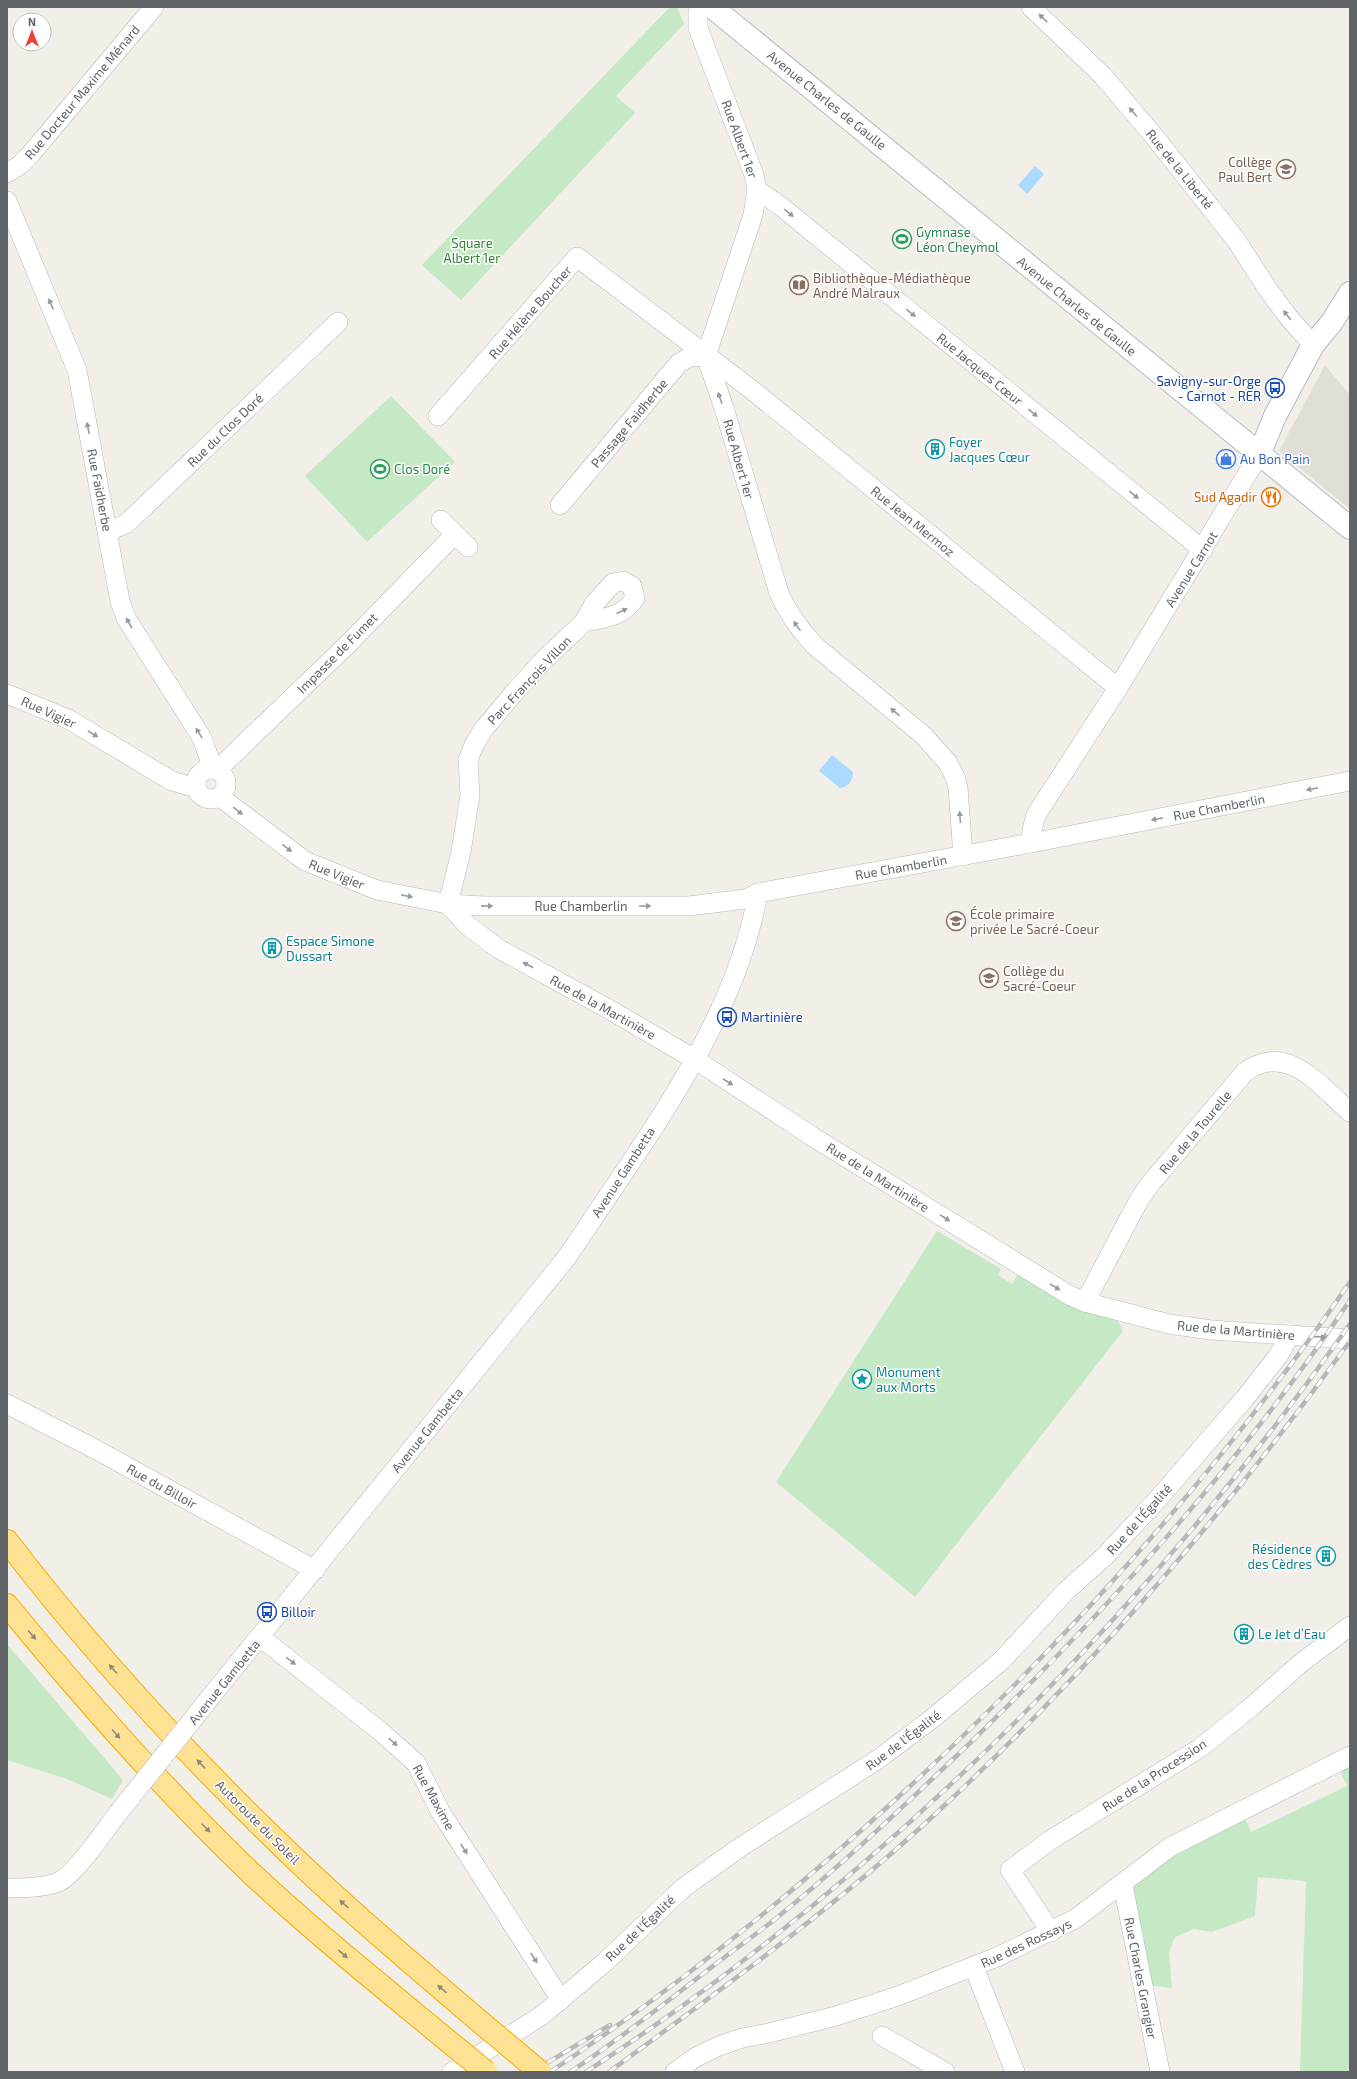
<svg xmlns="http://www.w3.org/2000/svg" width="1357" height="2079" viewBox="0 0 1357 2079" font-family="'Exo 2',sans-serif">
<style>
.education{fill:#e1ded6}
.green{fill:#c5e8c5}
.water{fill:#aadaff}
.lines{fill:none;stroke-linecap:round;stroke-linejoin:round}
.street-casing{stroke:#b5b8bc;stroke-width:20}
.secondary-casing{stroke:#b6babf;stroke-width:24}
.highway-casing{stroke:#f9ab00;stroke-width:24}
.street{stroke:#fff;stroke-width:19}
.secondary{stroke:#fff;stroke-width:22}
.highway{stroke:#fde293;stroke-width:22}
.rail-casing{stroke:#b6b7b8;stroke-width:4.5}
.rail{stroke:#fff;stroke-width:3;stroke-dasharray:9;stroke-linecap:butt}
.street-bridge-casing{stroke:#b5b8bc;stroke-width:20;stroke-linecap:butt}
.highway-bridge-casing{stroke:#f9ab00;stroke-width:24;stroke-linecap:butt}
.street-bridge{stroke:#fff;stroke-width:19}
.highway-bridge{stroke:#fde293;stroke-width:22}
.oneway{fill:#979a9d}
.oneway2{fill:#8e8975}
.labels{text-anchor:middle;stroke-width:3;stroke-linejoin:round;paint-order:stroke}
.street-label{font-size:13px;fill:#5f6368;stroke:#fff}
.education-label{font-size:13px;fill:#785e54;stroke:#fff;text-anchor:start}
.leisure-label{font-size:13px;fill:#27864d;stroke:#fff;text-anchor:start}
.park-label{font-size:13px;fill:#348238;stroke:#fff}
.transit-label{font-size:13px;fill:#164399;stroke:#fff;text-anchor:start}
.culture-label{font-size:13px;fill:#0d838f;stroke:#fff;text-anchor:start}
.shop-label{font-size:13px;fill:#366cbe;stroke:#fff;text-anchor:start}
.food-label{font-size:13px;fill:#c56008;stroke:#fff;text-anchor:end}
</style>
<rect width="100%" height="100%" fill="#f1efe8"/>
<polygon class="education" points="1325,365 1350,395 1350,509 1279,451"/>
<g class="green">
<polygon points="670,7 677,7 684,24 616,96 635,113 461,300 422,265"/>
<polygon points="391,396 455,462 367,542 305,476"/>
<polygon points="937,1231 1001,1269 998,1275 1012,1284 1021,1269 1075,1305 1118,1321 1123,1331 915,1597 776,1482"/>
<polygon points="7,1644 123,1780 112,1799 67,1779 7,1760"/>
<polygon points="1350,1760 1350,2072 1300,2072 1306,1881 1258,1877 1255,1916 1212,1932 1194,1929 1175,1937 1169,1952 1172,1988 1147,1985 1126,1890 1171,1849 1243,1813 1251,1832 1347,1786 1338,1766"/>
</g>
<g class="water">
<polygon points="1035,166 1044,174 1027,194 1018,185"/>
<path d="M832 755 853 772C853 781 848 787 840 788L819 771Z"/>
</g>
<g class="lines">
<g class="street-casing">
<g id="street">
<path d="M700 7 698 12V28L754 175 757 190 753 215 706 356 724 408 779 593C788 614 800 630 815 646L923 735 948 763 955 777 958 788 963 856"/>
<polyline points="1031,7 1103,76 1157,140 1236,240 1267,288 1289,318 1313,345"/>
<polyline points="7,173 20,165 30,155 154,7"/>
<polyline points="757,190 783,208 1203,550"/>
<polyline points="7,201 77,370 120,601 126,618 202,738 213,769"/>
<polyline points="438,416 577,257 756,393 1118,688"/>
<polyline points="560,505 679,363 690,357 706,356"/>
<polyline points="441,520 468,547"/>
<polyline points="108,531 126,524 338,322"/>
<polyline points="7,694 68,719 172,781 196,788"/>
<circle cx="211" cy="784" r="15"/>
<polyline points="217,770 347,645 455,534"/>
<polyline points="220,797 305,861 377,890 448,904 484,906 689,906 746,899 758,893 1031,843 1350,781"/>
<polyline points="1031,843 1032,830 1036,815 1118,688 1260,453"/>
<polyline points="448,904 468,926 499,949 605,1007 696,1060 813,1137 1069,1295 1085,1302 1169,1324 1211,1330 1350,1339"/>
<path d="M448 904 461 852 470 795 468 760 474 745 483 730 513 694 542 662 584 622 594 604 613 583 623 581 632 586 635 598C623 617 605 618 584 622"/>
<path d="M1085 1302 1139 1200 1150 1184 1245 1072C1287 1041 1320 1086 1350 1112"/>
<polyline points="7,1404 95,1449 315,1570"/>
<polyline points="260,1637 380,1731 416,1763 440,1811 561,2000"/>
<path d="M213 1694 567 1257 584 1232C653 1128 736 1018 758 893"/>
<polyline points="1123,1885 1160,2072"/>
<path d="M7 1888C23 1888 40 1888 56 1883 74 1878 106 1828 119 1812"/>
<polyline points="1051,1932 1010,1870 1052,1839 1200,1748 1250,1708 1301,1663 1350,1626"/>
<polyline points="974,1967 1015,2072"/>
<polyline points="882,2036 945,2072"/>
<polyline points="452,2072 541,2016 604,1963 683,1888 739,1848 877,1760 933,1718 1002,1660 1066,1591 1104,1557 1158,1499 1245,1398 1278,1356 1290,1335"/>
<polyline points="675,2072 696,2057 719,2046 742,2038 769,2033 836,2016 898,1996 997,1957 1075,1919 1170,1847 1350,1756"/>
</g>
</g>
<g class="secondary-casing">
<g id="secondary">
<polyline points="712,7 1350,528"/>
<polyline points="1260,453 1275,416 1313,345 1332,322 1350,293"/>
</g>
</g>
<g class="highway-casing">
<g id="highway">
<path d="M7 1541C92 1652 188 1756 289 1853 348 1910 410 1962 472 2015"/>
<path d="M7 1605C84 1699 164 1790 252 1874 313 1931 378 1983 442 2036"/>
</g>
</g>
<use href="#street" class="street"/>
<use href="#secondary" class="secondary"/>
<use href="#highway" class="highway"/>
<g class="rail-casing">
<g id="rail">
<polyline points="532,2072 610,2025"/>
<path d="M550 2072C676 1988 794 1893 906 1790 1072 1636 1222 1468 1350 1282"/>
<path d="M570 2072C616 2042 660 2007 704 1973 727 1955 751 1938 774 1920 842 1865 905 1805 968 1745 1108 1609 1241 1463 1350 1300"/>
<path d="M586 2072C886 1876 1144 1616 1350 1324"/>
<path d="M609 2072C719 1991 830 1911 931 1818 1087 1674 1226 1513 1350 1341"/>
</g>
</g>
<use href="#rail" class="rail"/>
<g class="street-bridge-casing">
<polyline id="street-bridge" points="119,1812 213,1694"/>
</g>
<g class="highway-bridge-casing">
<g id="highway-bridge">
<polyline points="472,2015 540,2072"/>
<polyline points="442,2036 486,2072"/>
</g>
</g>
<use href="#street-bridge" class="street-bridge"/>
<use href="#highway-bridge" class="highway-bridge"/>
</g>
<defs><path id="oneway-solid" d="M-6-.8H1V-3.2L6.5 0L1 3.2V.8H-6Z"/></defs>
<g class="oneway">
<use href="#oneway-solid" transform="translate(1043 18) rotate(-136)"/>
<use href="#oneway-solid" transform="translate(1133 112) rotate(-131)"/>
<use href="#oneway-solid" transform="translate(789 213) rotate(39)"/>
<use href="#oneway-solid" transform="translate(51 304) rotate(-113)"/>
<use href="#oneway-solid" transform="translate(911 313) rotate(39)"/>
<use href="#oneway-solid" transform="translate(1287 315) rotate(-128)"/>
<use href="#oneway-solid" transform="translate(720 398) rotate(-109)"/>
<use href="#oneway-solid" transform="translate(1033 413) rotate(39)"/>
<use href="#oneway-solid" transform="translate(88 428) rotate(-101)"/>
<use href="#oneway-solid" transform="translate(1134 495) rotate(39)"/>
<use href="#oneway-solid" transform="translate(622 611) rotate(-25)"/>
<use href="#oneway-solid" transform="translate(129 623) rotate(-119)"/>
<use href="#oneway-solid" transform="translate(797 626) rotate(-126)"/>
<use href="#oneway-solid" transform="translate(895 712) rotate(-140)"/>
<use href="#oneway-solid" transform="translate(199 733) rotate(-122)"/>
<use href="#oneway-solid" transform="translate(93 734) rotate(31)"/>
<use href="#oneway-solid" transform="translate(1312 789) rotate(169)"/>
<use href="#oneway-solid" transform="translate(238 811) rotate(39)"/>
<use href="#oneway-solid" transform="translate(960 817) rotate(-94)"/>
<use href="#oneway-solid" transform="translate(1157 819) rotate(169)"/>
<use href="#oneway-solid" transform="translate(287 848) rotate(37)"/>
<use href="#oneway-solid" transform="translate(407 896) rotate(11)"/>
<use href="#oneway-solid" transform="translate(487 906) rotate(1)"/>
<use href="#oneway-solid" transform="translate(645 906)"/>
<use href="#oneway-solid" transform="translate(528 965) rotate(-152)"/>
<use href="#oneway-solid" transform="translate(728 1082) rotate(33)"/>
<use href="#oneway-solid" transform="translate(945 1218) rotate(32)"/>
<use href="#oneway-solid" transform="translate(1055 1287) rotate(32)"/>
<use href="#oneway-solid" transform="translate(1320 1337) rotate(4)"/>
<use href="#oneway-solid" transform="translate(291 1661) rotate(38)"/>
<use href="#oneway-solid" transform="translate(393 1742) rotate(42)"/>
<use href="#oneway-solid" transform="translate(464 1849) rotate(57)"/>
<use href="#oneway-solid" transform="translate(534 1958) rotate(57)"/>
</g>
<g class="oneway2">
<use href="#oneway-solid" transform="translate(32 1635) rotate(50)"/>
<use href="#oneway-solid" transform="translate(113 1669) rotate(-131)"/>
<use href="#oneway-solid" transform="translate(116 1734) rotate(48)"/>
<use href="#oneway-solid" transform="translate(201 1764) rotate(-133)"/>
<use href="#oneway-solid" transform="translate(206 1828) rotate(45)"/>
<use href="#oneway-solid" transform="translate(344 1904) rotate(-138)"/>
<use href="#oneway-solid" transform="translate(343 1954) rotate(40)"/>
<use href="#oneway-solid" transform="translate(442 1989) rotate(-140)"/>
</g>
<defs>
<g id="school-ring" transform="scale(1)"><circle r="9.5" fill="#fff" stroke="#8d6e63" stroke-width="1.5"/><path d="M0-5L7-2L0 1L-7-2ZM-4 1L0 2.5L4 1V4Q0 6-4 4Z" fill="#8d6e63"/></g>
<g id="stadium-ring" transform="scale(1)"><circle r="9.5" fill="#fff" stroke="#2e9e5b" stroke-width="1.5"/><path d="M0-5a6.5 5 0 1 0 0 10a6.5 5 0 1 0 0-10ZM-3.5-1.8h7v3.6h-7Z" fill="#2e9e5b"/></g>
<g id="library-ring" transform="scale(1)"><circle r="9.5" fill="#fff" stroke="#8d6e63" stroke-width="1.5"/><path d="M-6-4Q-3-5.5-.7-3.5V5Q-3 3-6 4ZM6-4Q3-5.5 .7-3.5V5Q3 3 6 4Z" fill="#8d6e63"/></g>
<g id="bus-ring" transform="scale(1)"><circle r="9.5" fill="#fff" stroke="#1a4fb4" stroke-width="1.5"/><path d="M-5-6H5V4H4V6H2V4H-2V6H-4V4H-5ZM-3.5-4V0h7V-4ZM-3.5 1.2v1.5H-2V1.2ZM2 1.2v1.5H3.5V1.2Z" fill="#1a4fb4"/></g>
<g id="building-ring" transform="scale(1)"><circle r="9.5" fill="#fff" stroke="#0f9aa8" stroke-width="1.5"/><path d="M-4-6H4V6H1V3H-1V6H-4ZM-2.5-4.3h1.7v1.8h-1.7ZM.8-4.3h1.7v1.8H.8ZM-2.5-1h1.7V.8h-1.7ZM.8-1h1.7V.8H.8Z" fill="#0f9aa8"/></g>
<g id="shop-ring" transform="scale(1)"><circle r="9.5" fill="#fff" stroke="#3f7fe0" stroke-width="1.5"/><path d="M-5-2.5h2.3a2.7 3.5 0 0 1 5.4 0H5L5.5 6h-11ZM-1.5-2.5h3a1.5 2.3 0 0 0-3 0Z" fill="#3f7fe0"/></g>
<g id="restaurant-ring" transform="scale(1)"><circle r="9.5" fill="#fff" stroke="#e8710a" stroke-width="1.5"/><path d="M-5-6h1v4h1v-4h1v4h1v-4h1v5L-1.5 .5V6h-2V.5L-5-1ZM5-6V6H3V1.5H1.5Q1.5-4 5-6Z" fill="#e8710a"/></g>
<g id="sight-ring" transform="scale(1)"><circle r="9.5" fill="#fff" stroke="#0f9aa8" stroke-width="1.5"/><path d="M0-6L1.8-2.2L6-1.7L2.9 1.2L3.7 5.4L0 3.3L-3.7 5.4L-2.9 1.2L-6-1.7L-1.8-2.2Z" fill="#0f9aa8"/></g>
</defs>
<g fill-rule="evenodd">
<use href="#school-ring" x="1286" y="169"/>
<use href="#stadium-ring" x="902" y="239"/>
<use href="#library-ring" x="799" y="285"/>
<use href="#bus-ring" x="1275" y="388"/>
<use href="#building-ring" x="935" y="449"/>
<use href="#shop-ring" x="1226" y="459"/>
<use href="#stadium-ring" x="380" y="469"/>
<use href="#restaurant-ring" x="1271" y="497"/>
<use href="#school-ring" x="956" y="921"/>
<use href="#building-ring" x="272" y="948"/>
<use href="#school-ring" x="989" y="978"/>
<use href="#bus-ring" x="727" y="1017"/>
<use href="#sight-ring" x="862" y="1379"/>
<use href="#building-ring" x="1326" y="1556"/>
<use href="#bus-ring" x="267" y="1612"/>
<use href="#building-ring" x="1244" y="1634"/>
</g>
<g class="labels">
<g class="street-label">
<text transform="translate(82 92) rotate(-50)" y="5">Rue Docteur Maxime Ménard</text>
<text transform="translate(827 100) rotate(39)" y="5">Avenue Charles de Gaulle</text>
<text transform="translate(740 139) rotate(70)" y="5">Rue Albert 1er</text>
<text transform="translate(1180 169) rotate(51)" y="5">Rue de la Liberté</text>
<text transform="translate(1077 306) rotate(39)" y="5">Avenue Charles de Gaulle</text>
<text transform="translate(530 312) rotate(-49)" y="5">Rue Hélène Boucher</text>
<text transform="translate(980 369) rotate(39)" y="5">Rue Jacques Cœur</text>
<text transform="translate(629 423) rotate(-50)" y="5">Passage Faidherbe</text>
<text transform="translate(225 430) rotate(-44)" y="5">Rue du Clos Doré</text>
<text transform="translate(739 459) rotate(74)" y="5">Rue Albert 1er</text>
<text transform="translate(100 490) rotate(79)" y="5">Rue Faidherbe</text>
<text transform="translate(913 521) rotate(39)" y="5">Rue Jean Mermoz</text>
<text transform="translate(1191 569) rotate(-58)" y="5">Avenue Carnot</text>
<text transform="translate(337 653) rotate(-45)" y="5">Impasse de Fumet</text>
<text transform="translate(529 680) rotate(-47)" y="5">Parc François Villon</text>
<text transform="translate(49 712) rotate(24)" y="5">Rue Vigier</text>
<text transform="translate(1219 807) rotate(-11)" y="5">Rue Chamberlin</text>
<text transform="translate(901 867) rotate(-10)" y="5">Rue Chamberlin</text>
<text transform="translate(337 874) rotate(22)" y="5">Rue Vigier</text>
<text x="581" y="911">Rue Chamberlin</text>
<text transform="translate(603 1007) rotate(29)" y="5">Rue de la Martinière</text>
<text transform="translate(1195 1132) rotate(-50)" y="5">Rue de la Tourelle</text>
<text transform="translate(623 1172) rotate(-57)" y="5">Avenue Gambetta</text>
<text transform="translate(878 1177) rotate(32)" y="5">Rue de la Martinière</text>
<text transform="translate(1236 1330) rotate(5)" y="5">Rue de la Martinière</text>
<text transform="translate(427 1430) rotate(-51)" y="5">Avenue Gambetta</text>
<text transform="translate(162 1486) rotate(29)" y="5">Rue du Billoir</text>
<text transform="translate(1139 1519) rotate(-48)" y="5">Rue de l'Égalité</text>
<text transform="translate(224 1682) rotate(-51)" y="5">Avenue Gambetta</text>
<text transform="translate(903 1740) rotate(-37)" y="5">Rue de l'Égalité</text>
<text transform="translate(1154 1775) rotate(-33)" y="5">Rue de la Procession</text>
<text transform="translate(434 1797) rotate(61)" y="5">Rue Maxime</text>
<text transform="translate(258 1822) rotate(45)" y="5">Autoroute du Soleil</text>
<text transform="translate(640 1928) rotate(-43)" y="5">Rue de l'Égalité</text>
<text transform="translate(1026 1943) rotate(-25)" y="5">Rue des Rossays</text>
<text transform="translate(1141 1978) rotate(79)" y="5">Rue Charles Grangier</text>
</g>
<g class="education-label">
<text x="1272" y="167" text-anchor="end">Collège<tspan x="1272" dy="15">Paul Bert</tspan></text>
<text x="813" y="283">Bibliothèque-Médiathèque<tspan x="813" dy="15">André Malraux</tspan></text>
<text x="970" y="919">École primaire<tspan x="970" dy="15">privée Le Sacré-Coeur</tspan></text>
<text x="1003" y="976">Collège du<tspan x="1003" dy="15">Sacré-Coeur</tspan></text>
</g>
<g class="leisure-label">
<text x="916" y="237">Gymnase<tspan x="916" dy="15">Léon Cheymol</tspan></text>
<text x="394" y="474">Clos Doré</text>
</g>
<g class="park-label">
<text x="472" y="248">Square<tspan x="472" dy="15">Albert 1er</tspan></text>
</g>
<g class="transit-label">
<text x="1261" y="386" text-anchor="end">Savigny-sur-Orge<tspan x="1261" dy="15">- Carnot - RER</tspan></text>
<text x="741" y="1022">Martinière</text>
<text x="281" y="1617">Billoir</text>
</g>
<g class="culture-label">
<text x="949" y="447">Foyer<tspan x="949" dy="15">Jacques Cœur</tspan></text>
<text x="286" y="946">Espace Simone<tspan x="286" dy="15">Dussart</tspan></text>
<text x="876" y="1377">Monument<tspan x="876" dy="15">aux Morts</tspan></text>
<text x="1312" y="1554" text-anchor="end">Résidence<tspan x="1312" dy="15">des Cèdres</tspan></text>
<text x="1258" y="1639">Le Jet d’Eau</text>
</g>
<g class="shop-label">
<text x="1240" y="464">Au Bon Pain</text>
</g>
<g class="food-label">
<text x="1257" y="502">Sud Agadir</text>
</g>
</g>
<rect width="1357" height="2079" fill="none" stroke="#5f6368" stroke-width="16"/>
<g transform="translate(32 32)"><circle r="19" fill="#ffffff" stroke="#bfc1c3"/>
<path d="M0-3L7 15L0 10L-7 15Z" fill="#ea4335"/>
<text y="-6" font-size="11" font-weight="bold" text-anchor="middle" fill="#5f6368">N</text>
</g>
</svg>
